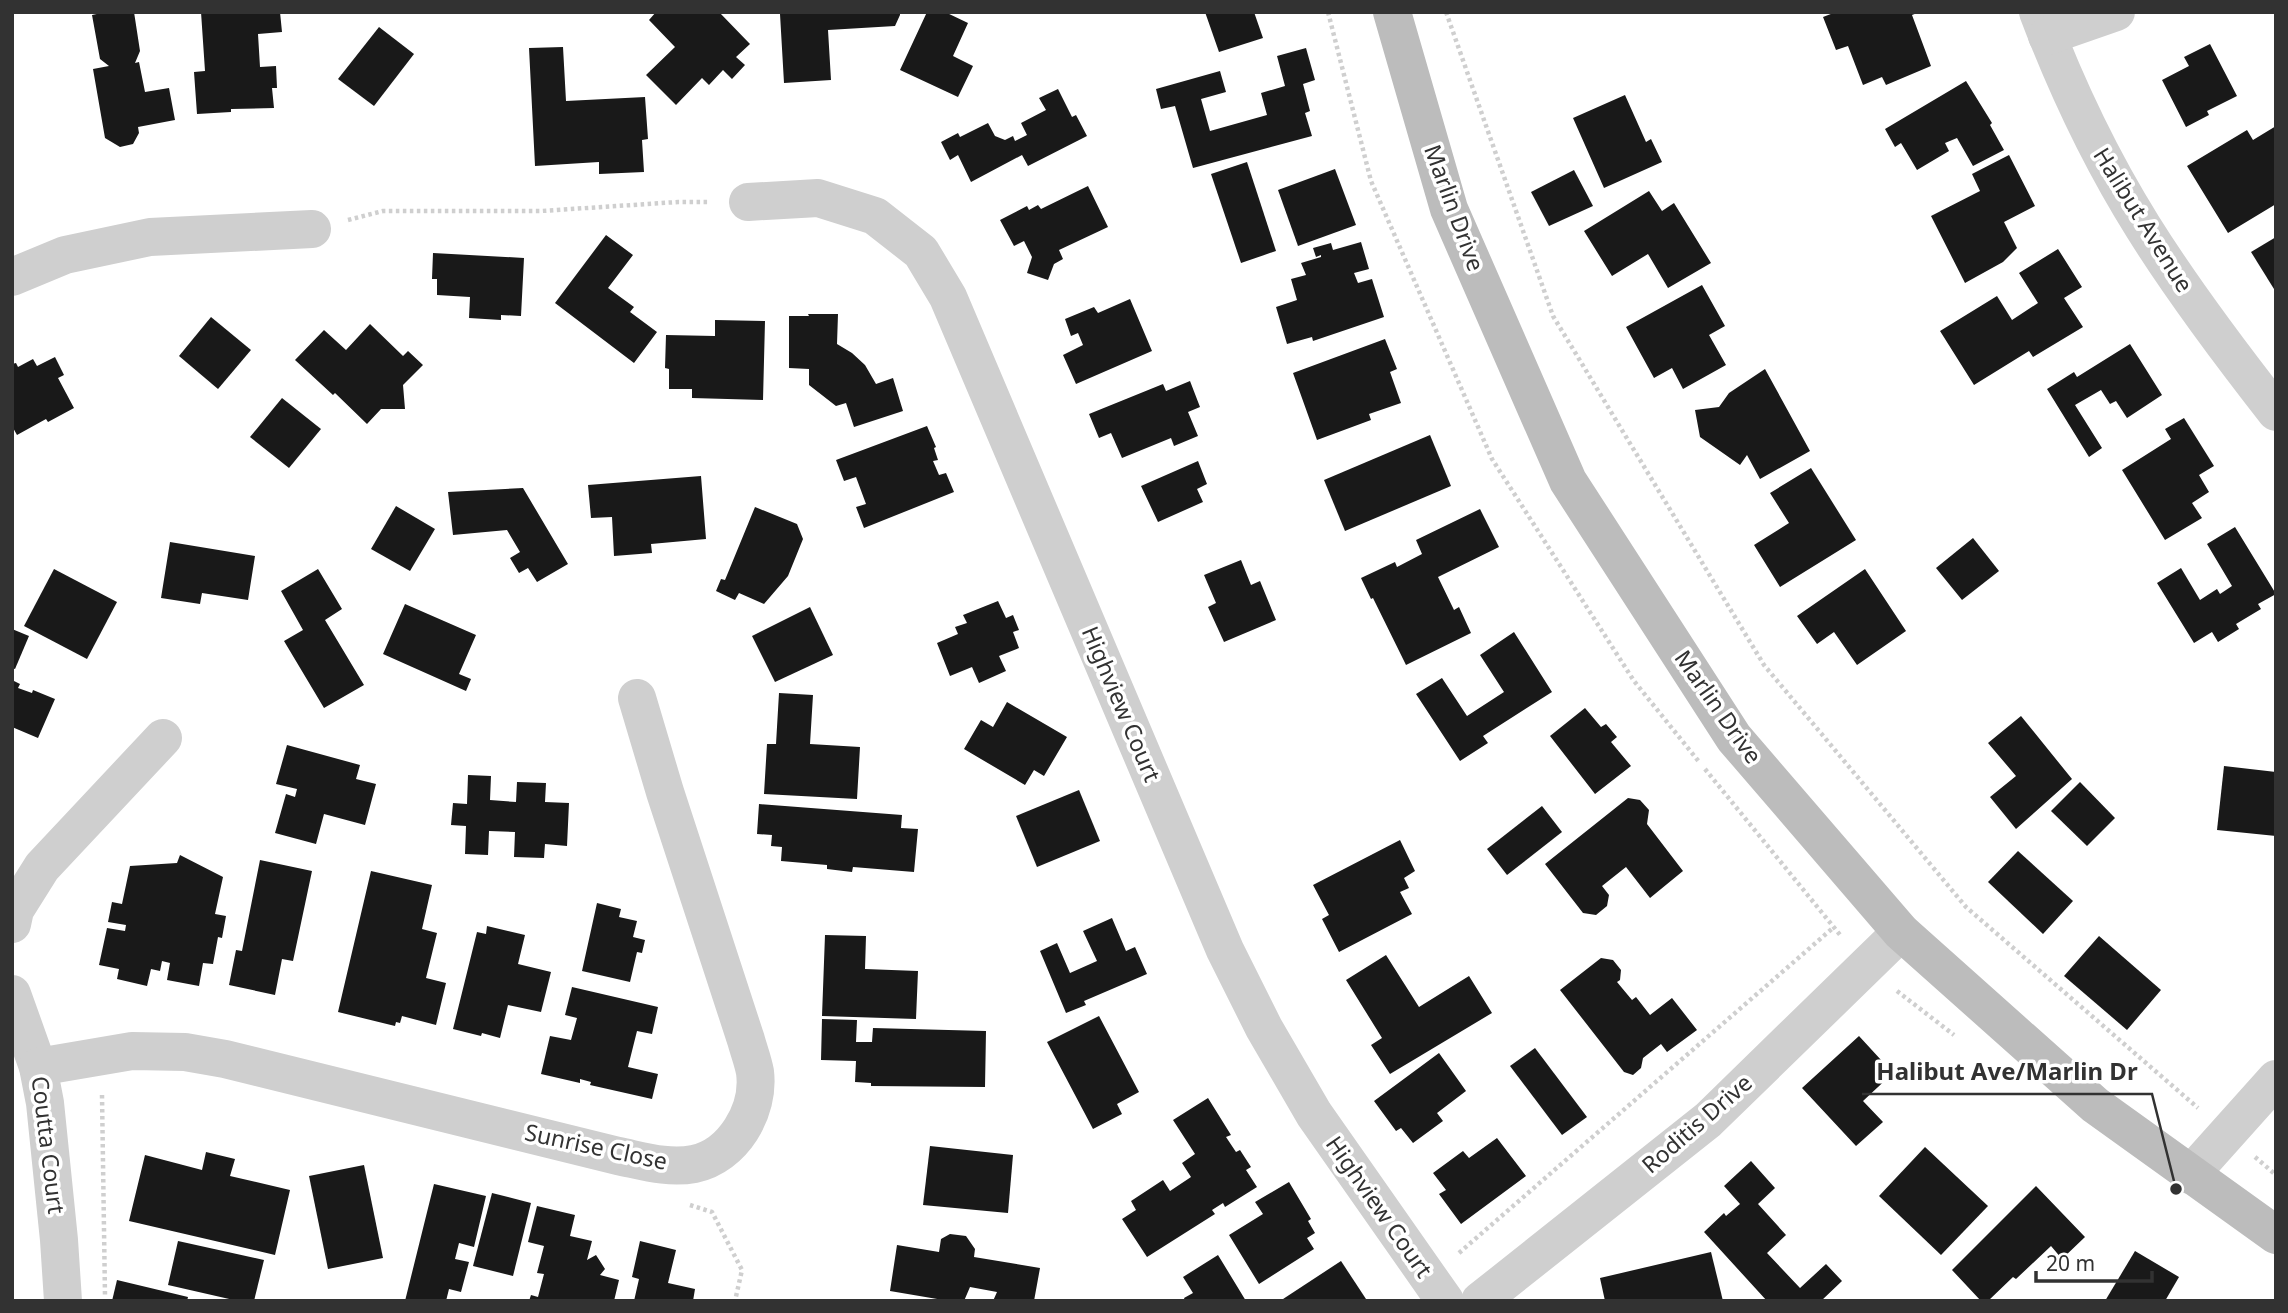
<svg xmlns="http://www.w3.org/2000/svg" width="2288" height="1313" viewBox="0 0 2288 1313" font-family="'Noto Sans',sans-serif">
<style>
.building{fill:#191919}
.lines{fill:none;stroke-linecap:round;stroke-linejoin:round}
.path{stroke:#cfcfcf;stroke-width:4.5;stroke-dasharray:3.5 3.5;stroke-linecap:butt}
.street{stroke:#cfcfcf;stroke-width:38}
.secondary{stroke:#bcbcbc;stroke-width:38}
.labels{text-anchor:middle;stroke-width:7;stroke-linejoin:round;paint-order:stroke}
.street-label{font-size:23px;fill:#323232;stroke:#fff}
.leader{fill:none;stroke:#323232;stroke-width:2.5}
.callout-dot{fill:#323232;stroke:#fff;stroke-width:2.5}
.callout-label{font-size:24px;text-anchor:middle;font-weight:bold;fill:#323232;stroke:#fff;stroke-width:7;stroke-linejoin:round;paint-order:stroke}
</style>
<rect width="100%" height="100%" fill="#fff"/>
<g class="building">
<polygon points="106,12 134,12 140,51 135,63 139,62 145,92 169,88 175,120 138,127 139,133 133,144 120,147 105,138 93,69 109,66 100,59 92,15"/>
<polygon points="201,12 280,12 282,32 258,34 260,67 276,66 277,88 272,88 274,108 231,109 231,112 197,114 194,72 205,71"/>
<polygon points="656,12 719,12 750,44 736,57 745,65 732,79 723,70 709,85 702,78 676,105 646,75 675,47 649,20"/>
<polygon points="792,12 900,12 900,15 895,26 828,30 831,80 784,83 780,14"/>
<polygon points="927,12 945,12 968,23 953,56 973,66 958,97 900,70"/>
<polygon points="1205,12 1254,12 1263,38 1219,52"/>
<polygon points="1836,12 1920,12 1912,15 1931,66 1886,85 1882,77 1863,85 1848,46 1836,50 1823,17"/>
<polygon points="379,27 414,54 374,106 338,79"/>
<polygon points="2210,44 2237,96 2207,111 2209,115 2186,127 2162,80 2189,66 2184,57"/>
<polygon points="563,47 566,101 645,97 648,139 642,140 644,172 599,174 599,162 535,166 529,48"/>
<polygon points="1306,48 1315,80 1303,84 1310,111 1305,113 1312,136 1193,168 1175,106 1161,109 1156,89 1220,71 1226,92 1201,99 1210,131 1267,115 1261,93 1285,86 1277,56"/>
<polygon points="1966,81 1992,123 1990,125 2004,150 1973,166 1957,138 1945,143 1949,151 1917,170 1901,143 1895,147 1885,129"/>
<polygon points="1058,89 1072,117 1076,115 1087,136 1028,166 1022,155 971,182 958,155 950,160 941,142 958,133 960,137 988,123 995,136 1005,140 1013,136 1015,141 1027,135 1021,123 1046,110 1039,98"/>
<polygon points="1625,95 1646,142 1651,139 1662,162 1604,188 1573,118"/>
<polygon points="2276,126 2276,204 2228,233 2187,166 2247,130 2253,140"/>
<polygon points="2009,155 2035,206 2004,222 2017,248 2003,262 1965,283 1931,216 1980,191 1972,174"/>
<polygon points="1247,162 1276,251 1241,263 1211,174"/>
<polygon points="1335,169 1356,225 1298,246 1278,190"/>
<polygon points="1574,170 1593,206 1549,226 1531,192"/>
<polygon points="1088,186 1108,227 1059,250 1063,259 1054,264 1048,280 1027,273 1032,257 1024,241 1014,246 1000,220 1027,206 1029,210 1038,205 1041,209"/>
<polygon points="1649,191 1662,211 1674,203 1711,263 1668,288 1648,254 1612,276 1584,231"/>
<polygon points="606,235 633,255 608,288 634,307 630,312 657,332 634,363 555,303"/>
<polygon points="2276,237 2276,288 2274,289 2251,252"/>
<polygon points="1361,242 1369,269 1354,273 1358,283 1372,279 1384,317 1313,341 1312,337 1287,344 1276,307 1297,300 1291,279 1306,275 1301,263 1321,257 1321,255 1316,257 1313,248 1331,243 1333,250"/>
<polygon points="2058,249 2082,287 2064,298 2083,327 2033,357 2029,351 1974,385 1940,331 1997,296 2012,320 2038,303 2019,273"/>
<polygon points="433,253 524,258 521,316 501,315 501,320 469,318 470,297 437,295 437,279 432,279"/>
<polygon points="1702,285 1725,326 1709,335 1726,365 1683,389 1672,368 1654,378 1626,327"/>
<polygon points="1130,299 1152,351 1076,384 1063,355 1083,345 1078,333 1071,336 1065,319 1094,307 1098,313"/>
<polygon points="808,314 838,314 837,344 852,353 865,365 876,384 893,378 903,411 854,427 846,403 836,406 809,385 809,369 789,368 789,316 809,316"/>
<polygon points="211,317 251,350 218,389 179,356"/>
<polygon points="715,320 765,321 763,400 692,398 692,389 669,389 669,369 665,368 666,335 715,336"/>
<polygon points="370,324 403,356 408,351 423,365 403,385 405,409 381,409 367,424 335,393 333,395 295,360 324,330 346,350"/>
<polygon points="1385,339 1397,369 1390,372 1401,403 1369,414 1371,420 1317,440 1293,373"/>
<polygon points="2130,344 2162,395 2127,418 2116,401 2110,404 2101,390 2075,405 2102,448 2089,457 2047,389 2074,372 2077,377"/>
<polygon points="55,357 64,375 58,378 74,408 48,422 46,419 17,435 12,426 12,364 16,363 18,367 33,359 37,366"/>
<polygon points="1765,369 1810,451 1760,479 1747,455 1740,465 1700,437 1695,410 1719,407 1729,393"/>
<polygon points="1190,381 1200,407 1188,412 1198,436 1174,446 1171,438 1122,458 1111,433 1099,438 1089,414 1163,384 1166,391"/>
<polygon points="282,398 321,429 289,468 250,437"/>
<polygon points="2184,418 2214,466 2199,475 2209,492 2192,503 2202,518 2165,540 2122,470 2171,439 2165,429"/>
<polygon points="927,426 936,447 934,448 938,460 933,461 939,475 946,473 954,492 864,528 856,507 866,504 856,477 844,481 836,460"/>
<polygon points="1430,435 1451,486 1345,531 1324,480"/>
<polygon points="1198,461 1207,484 1197,489 1203,502 1158,522 1141,486"/>
<polygon points="1811,468 1856,540 1780,587 1754,545 1789,523 1770,493"/>
<polygon points="701,476 706,539 651,544 652,553 614,556 612,517 591,518 588,485"/>
<polygon points="523,488 568,564 537,582 528,568 519,573 510,558 520,552 507,530 453,535 448,492"/>
<polygon points="396,506 435,529 410,571 371,549"/>
<polygon points="755,507 797,524 803,539 788,576 764,604 739,593 735,600 716,591 721,579 725,580"/>
<polygon points="1480,509 1499,547 1438,577 1454,610 1459,607 1471,633 1406,665 1373,598 1371,599 1361,578 1395,562 1397,567 1422,554 1416,540"/>
<polygon points="2235,527 2276,594 2258,604 2261,609 2236,624 2239,629 2218,642 2212,632 2194,643 2157,583 2181,568 2200,600 2217,589 2220,594 2232,586 2207,544"/>
<polygon points="1973,538 1999,571 1962,600 1936,568"/>
<polygon points="170,542 255,556 248,600 202,593 200,604 161,598"/>
<polygon points="1241,560 1251,585 1260,581 1276,620 1224,642 1208,607 1216,603 1204,575"/>
<polygon points="54,569 117,602 87,659 24,626"/>
<polygon points="318,569 342,609 325,620 364,685 324,708 284,641 303,630 281,591"/>
<polygon points="1865,569 1906,631 1857,665 1834,632 1817,644 1797,616"/>
<polygon points="998,601 1006,618 1013,615 1019,630 1013,632 1019,648 999,656 1006,671 979,683 972,667 950,676 937,643 958,634 955,627 967,623 963,615"/>
<polygon points="405,604 476,635 459,674 471,679 466,691 383,654"/>
<polygon points="810,607 833,655 775,682 752,636"/>
<polygon points="12,629 29,636 15,669 12,668"/>
<polygon points="1514,632 1552,692 1483,736 1488,743 1460,761 1416,694 1442,678 1467,716 1504,692 1480,655"/>
<polygon points="12,680 20,684 18,688 32,693 33,690 55,699 38,738 12,727"/>
<polygon points="779,693 813,695 810,744 860,747 857,799 764,794 767,744 776,744"/>
<polygon points="1007,702 1067,737 1044,776 1034,770 1025,785 964,749 981,720 993,727"/>
<polygon points="1585,708 1601,727 1606,724 1617,737 1611,742 1631,766 1595,794 1550,736"/>
<polygon points="2021,716 2072,779 2016,829 1990,797 2016,776 1988,743"/>
<polygon points="287,745 360,765 356,779 376,784 365,825 324,814 316,844 275,833 286,794 295,797 297,789 276,784"/>
<polygon points="2224,766 2276,772 2276,836 2217,830"/>
<polygon points="468,775 491,776 490,800 516,802 517,782 546,783 545,802 569,803 567,846 545,844 544,858 514,857 515,832 489,831 488,855 465,854 466,826 451,825 453,803 467,804"/>
<polygon points="2080,782 2115,818 2087,846 2051,811"/>
<polygon points="1079,790 1100,841 1037,867 1016,816"/>
<polygon points="1628,798 1640,800 1649,810 1647,824 1683,871 1650,898 1626,867 1602,886 1609,895 1607,906 1596,915 1583,913 1545,864"/>
<polygon points="759,804 902,815 901,828 918,829 914,872 853,867 852,872 827,869 827,865 781,861 782,847 771,846 772,835 757,834"/>
<polygon points="1542,806 1562,832 1507,875 1487,849"/>
<polygon points="1400,840 1415,871 1404,878 1409,888 1400,892 1412,914 1339,952 1322,919 1329,915 1313,885"/>
<polygon points="2018,851 2073,901 2043,934 1988,882"/>
<polygon points="180,855 223,877 215,914 226,916 222,938 218,937 213,964 203,963 199,986 167,980 170,963 162,961 160,971 151,969 147,986 117,979 119,969 99,965 107,928 125,931 126,925 108,922 112,902 122,904 130,866 177,863"/>
<polygon points="260,860 312,871 293,961 282,959 275,995 229,985 236,950 242,951"/>
<polygon points="371,871 432,885 422,929 437,933 426,978 446,983 436,1025 402,1016 400,1023 396,1022 395,1026 338,1012"/>
<polygon points="597,903 621,909 619,917 637,921 633,937 645,940 642,953 637,952 630,982 582,971"/>
<polygon points="1112,918 1126,951 1135,947 1147,974 1084,1001 1086,1005 1066,1013 1040,951 1057,943 1070,973 1097,961 1083,931"/>
<polygon points="487,926 525,935 518,964 551,972 541,1012 508,1005 500,1038 482,1033 481,1036 453,1029 477,932 486,934"/>
<polygon points="825,935 866,936 865,969 918,971 916,1019 822,1016"/>
<polygon points="2099,936 2161,990 2127,1030 2064,976"/>
<polygon points="1386,955 1419,1007 1469,976 1492,1013 1390,1074 1371,1045 1382,1038 1346,980"/>
<polygon points="1601,958 1613,960 1621,970 1620,980 1617,982 1632,1000 1636,997 1650,1015 1672,998 1697,1030 1667,1052 1661,1044 1643,1058 1641,1068 1633,1075 1624,1072 1560,990"/>
<polygon points="572,987 658,1007 652,1034 637,1031 628,1067 658,1074 652,1099 590,1085 591,1082 580,1079 580,1083 541,1074 550,1036 571,1040 577,1018 565,1015"/>
<polygon points="1099,1016 1139,1092 1117,1104 1122,1114 1093,1129 1047,1042"/>
<polygon points="822,1019 857,1020 856,1042 872,1042 873,1028 986,1031 985,1087 871,1086 871,1083 855,1082 856,1061 821,1060"/>
<polygon points="1859,1036 1893,1073 1863,1101 1883,1122 1856,1146 1802,1088"/>
<polygon points="1535,1048 1587,1117 1562,1135 1510,1066"/>
<polygon points="1439,1053 1466,1091 1437,1113 1443,1121 1413,1143 1401,1128 1396,1131 1374,1101"/>
<polygon points="1208,1098 1231,1135 1226,1137 1236,1152 1240,1150 1251,1167 1246,1170 1257,1187 1225,1207 1223,1203 1212,1210 1215,1214 1147,1257 1122,1219 1136,1210 1131,1201 1163,1180 1170,1191 1191,1177 1182,1163 1195,1154 1173,1120"/>
<polygon points="1497,1138 1526,1176 1461,1224 1439,1194 1446,1190 1433,1173 1463,1151 1469,1158"/>
<polygon points="930,1146 1013,1155 1008,1213 923,1205"/>
<polygon points="1925,1147 1988,1206 1941,1255 1879,1196"/>
<polygon points="206,1152 235,1159 230,1176 290,1190 275,1255 129,1221 145,1155 202,1170"/>
<polygon points="1751,1161 1775,1188 1758,1204 1786,1235 1767,1253 1800,1288 1826,1264 1842,1281 1821,1301 1767,1301 1704,1232 1724,1213 1726,1216 1740,1204 1724,1186"/>
<polygon points="364,1165 383,1258 328,1269 309,1176"/>
<polygon points="1289,1182 1311,1219 1308,1221 1315,1233 1307,1238 1314,1249 1259,1284 1229,1235 1263,1214 1255,1202"/>
<polygon points="434,1184 486,1196 474,1247 459,1243 455,1259 469,1262 461,1292 449,1289 446,1301 405,1301"/>
<polygon points="2036,1186 2085,1237 2062,1259 2051,1246 2016,1279 2013,1277 1988,1301 1981,1301 1952,1270"/>
<polygon points="492,1193 531,1203 513,1276 473,1266"/>
<polygon points="537,1206 575,1215 570,1236 592,1241 587,1260 596,1255 605,1269 600,1275 619,1280 614,1301 529,1301 531,1295 538,1297 544,1274 537,1273 544,1246 528,1242"/>
<polygon points="950,1234 966,1236 975,1249 974,1257 1040,1268 1034,1301 993,1301 997,1292 970,1287 964,1301 949,1301 890,1291 897,1245 939,1252 941,1239"/>
<polygon points="178,1241 264,1260 254,1301 238,1301 168,1285"/>
<polygon points="640,1241 676,1250 668,1283 695,1289 693,1301 634,1301 639,1279 632,1277"/>
<polygon points="2135,1251 2179,1277 2165,1301 2105,1301"/>
<polygon points="1711,1252 1723,1301 1605,1301 1600,1278"/>
<polygon points="1218,1255 1246,1301 1185,1301 1184,1298 1193,1293 1183,1277"/>
<polygon points="1341,1261 1366,1299 1363,1301 1280,1301"/>
<polygon points="117,1280 188,1297 187,1301 112,1301"/>
</g>
<g class="lines">
<g class="path">
<polyline points="1328,12 1371,181 1492,459 1634,681 1700,763"/>
<polyline points="1446,12 1553,316 1764,665 1966,907 2198,1108"/>
<polyline points="348,220 383,211 541,211 678,202 709,202"/>
<polyline points="1705,769 1841,936"/>
<polyline points="1897,991 1954,1035"/>
<polyline points="102,1095 105,1296"/>
<polyline points="2255,1157 2276,1175"/>
<polyline points="690,1205 712,1212 742,1270 735,1301"/>
<polyline points="1459,1253 1834,927"/>
</g>
<g class="street">
<path d="M2038 12C2066 86 2101 160 2143 227 2183 291 2229 352 2276 412"/>
<polyline points="2047,36 2116,12"/>
<polyline points="748,202 818,198 875,216 921,252 948,297 1225,950 1264,1028 1314,1114 1445,1301"/>
<polyline points="12,277 65,255 150,237 312,229"/>
<polyline points="12,924 15,910 42,867 163,738"/>
<polyline points="12,994 38,1067 45,1103 59,1240 63,1301"/>
<path d="M38 1067 132 1051 185 1052 225 1059 618 1156C643 1161 668 1169 694 1164 733 1156 760 1111 755 1072 753 1061 749 1051 746 1040L665 792 637 698"/>
<polyline points="2190,1175 2276,1079"/>
<polyline points="1480,1301 1708,1120 1901,932"/>
</g>
<polyline class="secondary" points="1392,12 1449,209 1568,481 1734,738 1901,932 2095,1105 2276,1235"/>
</g>
<g class="labels">
<g class="street-label">
<text transform="translate(1454 208) rotate(70)" y="8">Marlin Drive</text>
<text transform="translate(2143 220) rotate(58)" y="8">Halibut Avenue</text>
<text transform="translate(1121 704) rotate(67)" y="8">Highview Court</text>
<text transform="translate(1718 707) rotate(55)" y="8">Marlin Drive</text>
<text transform="translate(1697 1124) rotate(-41)" y="8">Roditis Drive</text>
<text transform="translate(48 1145) rotate(83)" y="8">Coutta Court</text>
<text transform="translate(596 1147) rotate(12)" y="8">Sunrise Close</text>
<text transform="translate(1379 1207) rotate(55)" y="8">Highview Court</text>
</g>
</g>
<path class="leader" d="M2176 1189L2152 1094H1862"/>
<circle class="callout-dot" cx="2176" cy="1189" r="7"/>
<g class="callout-label">
<text x="2007" y="1080">Halibut Ave/Marlin Dr</text>
</g>
<rect width="2288" height="1313" fill="none" stroke="#323232" stroke-width="28"/>
<path d="M2036 1271v10h116v-10" fill="none" stroke="#323232" stroke-width="3.5"/>
<text x="2046" y="1271" font-size="21" fill="#323232" stroke="#ffffff" stroke-width="5" paint-order="stroke">20 m</text>
</svg>
